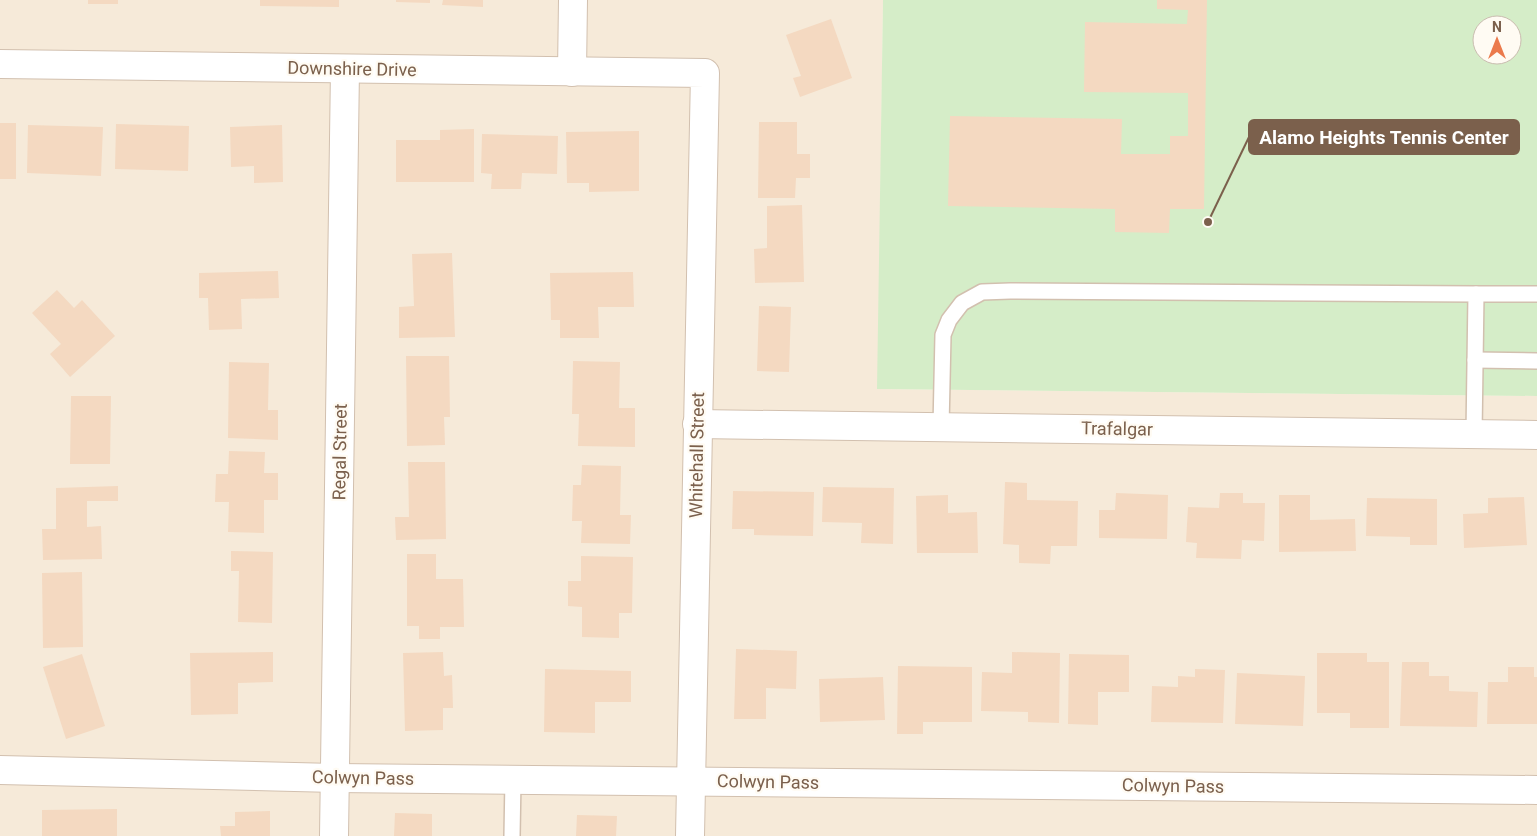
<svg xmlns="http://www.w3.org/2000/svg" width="1537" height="836" viewBox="0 0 1537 836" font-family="Roboto,sans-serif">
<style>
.residential{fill:#f6ead9}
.green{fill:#d5edc8;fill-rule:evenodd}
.building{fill:#f4d9c1}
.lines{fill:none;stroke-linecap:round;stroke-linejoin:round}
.lane-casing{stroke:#d2c0af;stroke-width:18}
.street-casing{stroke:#d2c0af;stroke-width:30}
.lane{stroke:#fff;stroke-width:15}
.street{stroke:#fff;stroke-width:28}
.labels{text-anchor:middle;stroke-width:4.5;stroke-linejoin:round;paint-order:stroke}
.street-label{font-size:18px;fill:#7b604c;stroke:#fffbf3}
.leader{fill:none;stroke:#7b604c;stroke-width:2}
.callout-dot{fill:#7b604c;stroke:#fffbf3;stroke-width:2}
.callout{fill:#7b604c;stroke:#7b604c;stroke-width:2}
.callout-label{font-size:19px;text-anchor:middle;font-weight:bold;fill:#fff}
</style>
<rect width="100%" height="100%" fill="#fdf8eb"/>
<polygon class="residential" points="0,0 883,0 878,389 1537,396 1537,836 0,836"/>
<path class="green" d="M883 0H1537V396L877 389ZM1482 25H1512V55H1482Z"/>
<g class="building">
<rect x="88" y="0" width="30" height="4"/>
<polygon points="260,0 339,0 339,7 260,6"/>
<polygon points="396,0 430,0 430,3 396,2"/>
<polygon points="443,0 483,0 483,7 442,5"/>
<polygon points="1157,0 1207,0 1204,209 1170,209 1169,233 1115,232 1115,209 948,206 950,116 1122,119 1121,154 1170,154 1170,136 1188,136 1188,93 1084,92 1085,22 1187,24 1188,10 1157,9"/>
<polygon points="831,19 852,78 800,97 793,78 801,76 786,35"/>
<polygon points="759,122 797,122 797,154 810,154 810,178 796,178 795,198 758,198"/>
<rect x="0" y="123" width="16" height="56"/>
<polygon points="116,124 189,126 188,171 115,169"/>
<polygon points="28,125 103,127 101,176 27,173"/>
<polygon points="282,125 283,182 254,183 254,166 231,167 230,127"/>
<polygon points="474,129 474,182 396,182 396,140 440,140 440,130"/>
<polygon points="639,131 639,191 589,192 589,183 567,183 566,132"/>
<polygon points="482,134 558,136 557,174 522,173 521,189 491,189 492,174 481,173"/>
<polygon points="802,205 804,282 755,283 754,249 767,248 767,206"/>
<polygon points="452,253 455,337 399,338 399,307 414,306 412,254"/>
<polygon points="278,271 279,298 241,299 242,329 209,330 208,298 199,298 199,273"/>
<polygon points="633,272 634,307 598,307 599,338 560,338 560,320 551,320 550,273"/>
<polygon points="57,290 74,308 82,300 115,336 70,377 50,354 61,344 32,313"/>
<polygon points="759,306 791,307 789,372 757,371"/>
<polygon points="406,356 449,356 450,417 444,417 445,445 407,446"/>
<polygon points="573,361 620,362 619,408 635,408 635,447 578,446 579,414 572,414"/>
<polygon points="229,362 269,363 268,410 278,410 278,440 228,438"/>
<polygon points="71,396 111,396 110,464 70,464"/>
<polygon points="229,451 265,452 264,473 278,473 278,500 264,500 264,533 228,532 229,502 215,502 216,474 228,474"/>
<polygon points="408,462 445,462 446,539 396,540 395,517 409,517"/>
<polygon points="582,465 621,466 620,515 631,515 630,544 581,543 582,521 572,521 573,485 581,485"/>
<polygon points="1005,482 1027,483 1027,500 1078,501 1077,546 1051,546 1050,564 1019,563 1019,545 1003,544"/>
<polygon points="118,486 118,501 87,501 87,527 101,526 102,559 43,560 42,529 56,529 56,488"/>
<polygon points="823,487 894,488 893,544 861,543 862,523 822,522"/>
<polygon points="733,491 814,492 813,536 754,535 754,529 732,529"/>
<polygon points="1116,493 1168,495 1167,539 1099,538 1099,510 1115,510"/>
<polygon points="1220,493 1243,493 1243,503 1265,503 1264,541 1242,540 1241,559 1196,558 1197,543 1186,542 1188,507 1219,508"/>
<polygon points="948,495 948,513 977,512 978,553 917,553 916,496"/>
<polygon points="1279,495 1310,495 1310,520 1355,519 1356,551 1279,552"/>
<polygon points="1524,497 1527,545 1464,548 1463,514 1488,513 1488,498"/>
<polygon points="1367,498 1437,499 1437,545 1410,545 1410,537 1366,536"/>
<polygon points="231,551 273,552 272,623 238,622 239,571 231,571"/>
<polygon points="407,554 436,554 436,579 463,579 464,627 440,627 440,639 419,639 419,626 407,626"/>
<polygon points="581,556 633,557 632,613 619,613 619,638 582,637 582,607 568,606 568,581 581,581"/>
<polygon points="82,572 83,647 43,648 42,573"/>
<polygon points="736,649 797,651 796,689 766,688 766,719 734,719"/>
<polygon points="273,652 273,682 238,683 238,714 191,715 190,653"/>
<polygon points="443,652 444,676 452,675 453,708 443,708 443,730 405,731 403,653"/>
<polygon points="1012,652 1060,653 1059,723 1028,722 1028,712 981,711 982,672 1012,673"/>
<polygon points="1317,653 1367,653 1367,662 1389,662 1389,728 1350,728 1350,713 1317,713"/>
<polygon points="82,654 105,726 66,739 43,667"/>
<polygon points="1069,654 1129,655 1129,692 1098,692 1098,725 1068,724"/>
<polygon points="1402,662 1429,662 1429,676 1449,676 1449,691 1478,692 1477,727 1400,726"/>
<polygon points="898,666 972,667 972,722 923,722 923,734 897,734"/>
<polygon points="1508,667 1534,667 1534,677 1537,677 1537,724 1487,724 1488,682 1508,682"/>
<polygon points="545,669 631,671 631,702 595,702 595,733 544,732"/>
<polygon points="1195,669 1225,670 1223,723 1151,722 1152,686 1178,687 1178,676 1195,677"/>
<polygon points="1237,673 1305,676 1303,726 1235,724"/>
<polygon points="883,677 885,720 820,722 819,679"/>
<polygon points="117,809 117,836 42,836 42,810"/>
<polygon points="270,811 270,836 221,836 220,826 235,826 235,812"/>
<polygon points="395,813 432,814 432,836 394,836"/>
<polygon points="577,815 617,816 616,836 576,836"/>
</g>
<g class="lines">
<g class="lane-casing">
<g id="lane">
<polyline points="1476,294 1537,294"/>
<polyline points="1475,360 1537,361"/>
<polyline points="941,427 943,335 949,320 962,303 982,292 1010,291 1476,294 1474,434"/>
<polyline points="512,836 513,779"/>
</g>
</g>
<g class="street-casing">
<g id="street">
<polyline points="0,64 705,73 690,836"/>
<polyline points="572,72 573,0"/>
<polyline points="697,424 1537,435"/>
<polyline points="0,770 335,778 1537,790"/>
<polyline points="334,836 345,69"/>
</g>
</g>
<use href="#lane" class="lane"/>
<use href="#street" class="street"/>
</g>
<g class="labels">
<g class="street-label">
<text transform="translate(352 69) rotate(1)" y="6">Downshire Drive</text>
<text transform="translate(1117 429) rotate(1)" y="6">Trafalgar</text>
<text transform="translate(340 452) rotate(-89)" y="6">Regal Street</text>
<text transform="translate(697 455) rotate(-89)" y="6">Whitehall Street</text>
<text transform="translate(363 778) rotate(1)" y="6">Colwyn Pass</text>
<text transform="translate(768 782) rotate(1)" y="6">Colwyn Pass</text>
<text transform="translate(1173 786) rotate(1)" y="6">Colwyn Pass</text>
</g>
</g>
<path class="leader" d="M1208 222L1249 137"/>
<circle class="callout-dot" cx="1208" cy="222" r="5"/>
<rect class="callout" x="1249" y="120" width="270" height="34" rx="5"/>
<g class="callout-label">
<text x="1384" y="144">Alamo Heights Tennis Center</text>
</g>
<g transform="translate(1497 40)"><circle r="24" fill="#fffbf3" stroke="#cabdb0"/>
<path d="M0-4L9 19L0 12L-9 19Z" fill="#eb7a4c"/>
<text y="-8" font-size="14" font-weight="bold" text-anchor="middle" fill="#7b604c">N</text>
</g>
</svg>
